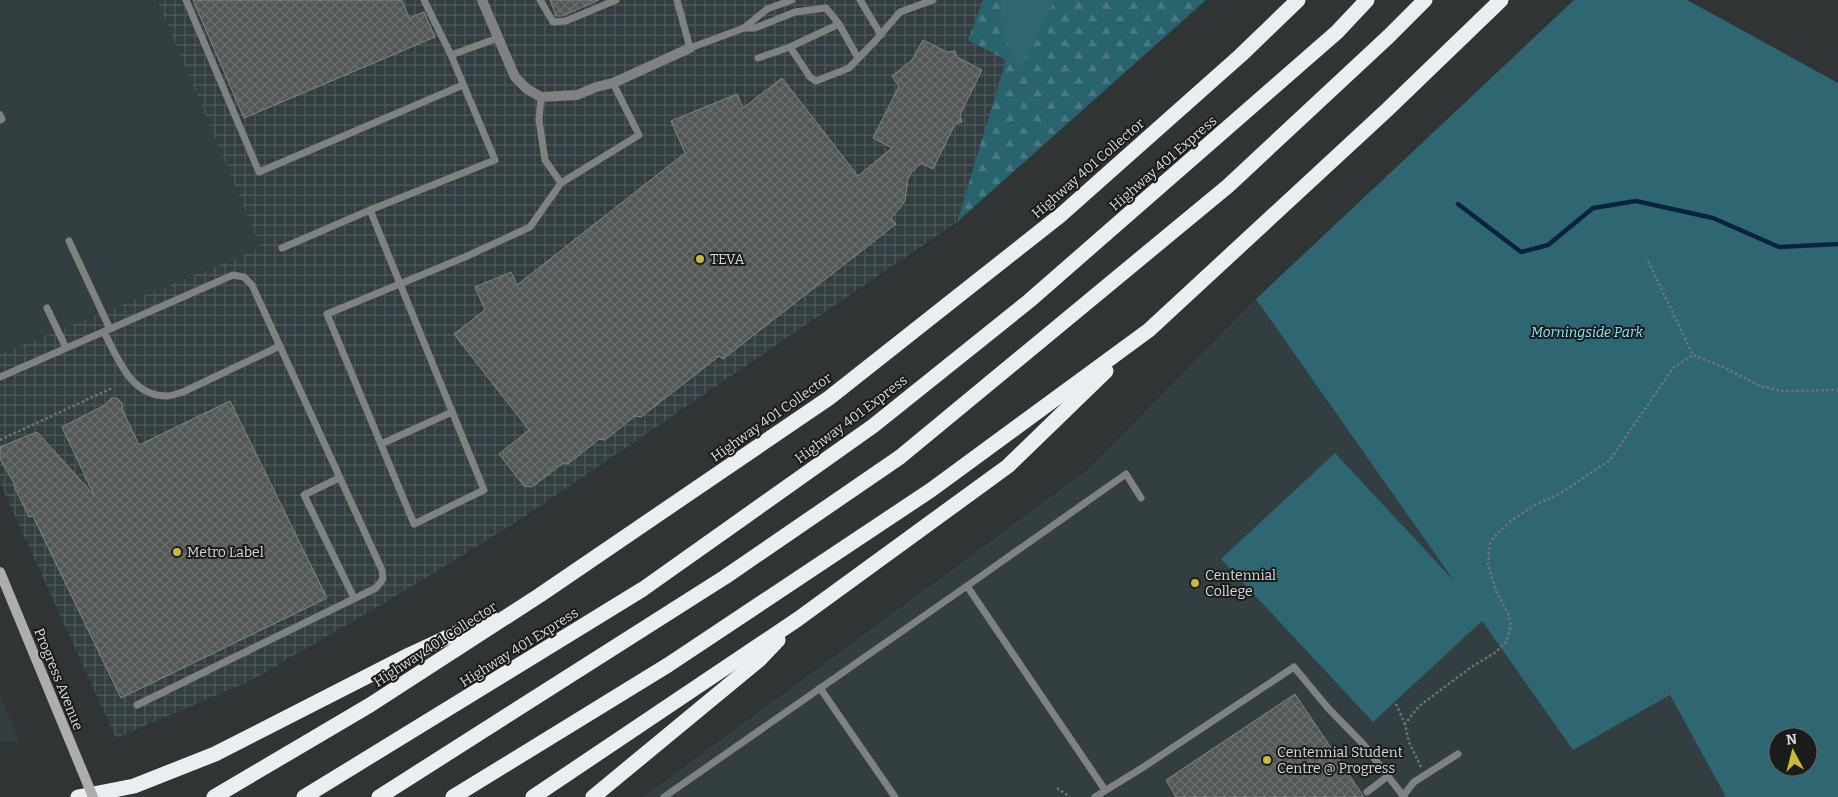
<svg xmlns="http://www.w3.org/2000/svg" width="1838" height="797" viewBox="0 0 1838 797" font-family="Bitter,serif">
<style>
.built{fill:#333e40}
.industrial{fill:url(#industrial-grid)}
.forest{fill:url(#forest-firs)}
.park{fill:#2e6772;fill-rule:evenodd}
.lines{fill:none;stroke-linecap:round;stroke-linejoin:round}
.stream{stroke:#0a223f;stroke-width:4.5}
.building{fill:url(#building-cross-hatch);stroke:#818585}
.path{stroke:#707373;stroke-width:2.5;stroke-dasharray:2.5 2.5;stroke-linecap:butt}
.service{stroke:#808182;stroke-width:7}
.minor{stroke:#808182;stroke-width:10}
.secondary{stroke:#abadaf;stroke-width:10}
.motorway{stroke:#ebeef0;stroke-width:15}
.secondary-bridge{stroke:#abadaf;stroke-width:10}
.poi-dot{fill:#cbb939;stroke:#1a1b1b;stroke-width:2}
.labels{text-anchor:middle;stroke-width:4;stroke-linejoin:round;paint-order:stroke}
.street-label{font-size:14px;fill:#d7d9d9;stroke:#1a1b1b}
.poi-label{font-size:14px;fill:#d7d9d9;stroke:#1a1b1b;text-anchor:start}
.park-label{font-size:14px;font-style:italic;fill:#8ae8fa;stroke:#1a1b1b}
</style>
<defs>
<pattern id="industrial-grid" width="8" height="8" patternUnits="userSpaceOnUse" patternTransform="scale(1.25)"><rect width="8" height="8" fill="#333e40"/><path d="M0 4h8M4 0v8" fill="none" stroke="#50595b"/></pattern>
<pattern id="forest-firs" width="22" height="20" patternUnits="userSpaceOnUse" patternTransform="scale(1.25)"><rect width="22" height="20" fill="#29646e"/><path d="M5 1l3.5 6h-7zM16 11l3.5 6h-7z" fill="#477a82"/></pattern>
<pattern id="building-cross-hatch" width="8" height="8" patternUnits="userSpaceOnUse" patternTransform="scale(1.25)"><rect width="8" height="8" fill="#535756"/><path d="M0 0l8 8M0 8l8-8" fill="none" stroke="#6b6f6e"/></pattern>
</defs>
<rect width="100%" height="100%" fill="#313434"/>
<g class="built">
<polygon points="0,0 157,0 261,248 0,354"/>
<polygon points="1256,299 1573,750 1670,695 1726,797 643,797 1086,471"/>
<polygon points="0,696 20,742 0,741"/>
</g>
<polygon class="industrial" points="157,0 983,0 968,40 1006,60 957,222 524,517 406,590 250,681 116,738 0,483 0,354 261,248"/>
<polygon class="forest" points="983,0 1206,0 957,222 1006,60 968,40"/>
<g class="park">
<path d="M1001 0H1055L1020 69C1007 49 998 24 1001 0Z"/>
<path d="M1574 0H1687L1838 83V797H1726L1670 695 1573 750 1482 621 1373 722 1221 559 1335 453 1454 581 1256 299ZM1778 737H1808V767H1778Z"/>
</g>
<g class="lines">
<polyline class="stream" points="1458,204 1521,252 1548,245 1593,208 1636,201 1713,218 1779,247 1838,244"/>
</g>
<g class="building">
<polygon points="193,0 402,0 409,18 424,12 435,37 244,118"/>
<polygon points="550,0 599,0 562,16 556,16"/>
<polygon points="923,40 947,52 955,51 957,57 982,70 960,115 962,122 955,124 933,169 921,163 911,173 908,179 905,200 900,208 891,218 896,224 723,359 719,356 641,417 635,416 605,440 599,439 568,464 563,463 532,487 524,486 499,454 529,430 454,334 485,310 475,287 511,272 517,285 685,153 671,121 737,94 743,108 782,78 858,176 892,148 873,138 899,86 892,76 912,60"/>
<polygon points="111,398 117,398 122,403 123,411 139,445 230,401 327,598 121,698 33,516 29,517 14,486 15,485 0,459 0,447 37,432 94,495 62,427 105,405"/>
<polygon points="1295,694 1364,797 1176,797 1166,780"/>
</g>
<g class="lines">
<g class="path">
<polyline points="1648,261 1693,355 1723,367 1760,386 1782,391 1838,390"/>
<polyline points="0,440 112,388"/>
<polyline points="1396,704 1405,724"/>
<polyline points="1421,767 1409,742 1405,724 1419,706 1470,668 1496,652 1506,642 1511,625 1508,613 1496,591 1488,564 1490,543 1496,535 1511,521 1533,506 1561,493 1610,460 1673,368 1693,355"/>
<polyline points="1057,788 1070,797"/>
</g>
<g class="service">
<polyline points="186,0 259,172 463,85"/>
<polyline points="424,0 451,55"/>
<polyline points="540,0 553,22 566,21 616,0"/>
<polyline points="677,0 690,48 744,28 767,9 792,0"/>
<polyline points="860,0 881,35"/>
<polyline points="744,28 755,28 795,12 826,8 839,24 858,58"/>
<polyline points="498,38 451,55 495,160 370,210 484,490 414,524 327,314 465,257 530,227 561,183 639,135 613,83"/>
<polyline points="790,47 839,24"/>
<polyline points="758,58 790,47 810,77 816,81 849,68 876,40 900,12 933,0"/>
<polyline points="541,97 539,120 545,160 561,183"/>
<polyline points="0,115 2,119 0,120"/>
<polyline points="69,241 110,329"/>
<polyline points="282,248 370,210"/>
<polyline points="47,308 66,348"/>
<path d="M104 332C118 358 130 396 167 396 172 396 178 393 183 392L280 346"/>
<polyline points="0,377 233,275 244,277 252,285 382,570 383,579 376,588 137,705"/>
<polyline points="381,444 452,412"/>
<polyline points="339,478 304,495 354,598"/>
<polyline points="967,586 1126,474 1141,498"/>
<polyline points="820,688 895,797"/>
<polyline points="1367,792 1388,776"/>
<polyline points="1403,796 1414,782 1458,754"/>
<polyline points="664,797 967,586 1105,790"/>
<polyline points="1095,797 1142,768 1294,667 1328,708 1364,745 1404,797"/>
</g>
<polyline class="minor" points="482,0 515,77 527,89 541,97 577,95 596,87 613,83 690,48"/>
<polyline class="secondary" points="0,572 81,768"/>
<g class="motorway">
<polyline points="78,797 134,786 215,754 409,655 491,617"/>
<polyline points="214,797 370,705 540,595 829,398 1062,214 1241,55 1298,0"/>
<polyline points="304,797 643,589 873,426 1029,301 1337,32 1367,0"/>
<polyline points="379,797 725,577 900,457 1228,186 1389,36 1425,0"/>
<polyline points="453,797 668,665 931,490 1149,330 1388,109 1501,0"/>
<polyline points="533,797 798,619 1008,466 1106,371"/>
<polyline points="593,797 759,660 778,640"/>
</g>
<polyline class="secondary-bridge" points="81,768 93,797"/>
</g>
<g class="poi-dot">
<circle cx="700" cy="259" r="5"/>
<circle cx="177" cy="552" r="5"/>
<circle cx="1195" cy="583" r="5"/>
<circle cx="1267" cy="760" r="5"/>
</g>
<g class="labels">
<g class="street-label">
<text transform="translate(1163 163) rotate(-41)" y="5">Highway 401 Express</text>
<text transform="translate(1088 168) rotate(-41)" y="5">Highway 401 Collector</text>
<text transform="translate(771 417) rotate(-35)" y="5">Highway 401 Collector</text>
<text transform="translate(851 419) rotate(-37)" y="5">Highway 401 Express</text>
<text transform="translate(435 644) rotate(-33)" y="5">Highway 401 Collector</text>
<text transform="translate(519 647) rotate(-32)" y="5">Highway 401 Express</text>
<text transform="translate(59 679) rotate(68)" y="5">Progress Avenue</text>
</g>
<g class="poi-label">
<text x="710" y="264">TEVA</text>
<text x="187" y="557">Metro Label</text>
<text x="1205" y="580">Centennial<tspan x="1205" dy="16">College</tspan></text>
<text x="1277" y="757">Centennial Student<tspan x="1277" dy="16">Centre @ Progress</tspan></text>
</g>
<g class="park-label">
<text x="1587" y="337">Morningside Park</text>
</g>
</g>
<g transform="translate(1793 752) rotate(353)"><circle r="24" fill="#1a1b1b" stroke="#666767"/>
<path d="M0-4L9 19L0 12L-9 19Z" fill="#cbb939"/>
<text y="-8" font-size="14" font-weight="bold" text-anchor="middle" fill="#d7d9d9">N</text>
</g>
</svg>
